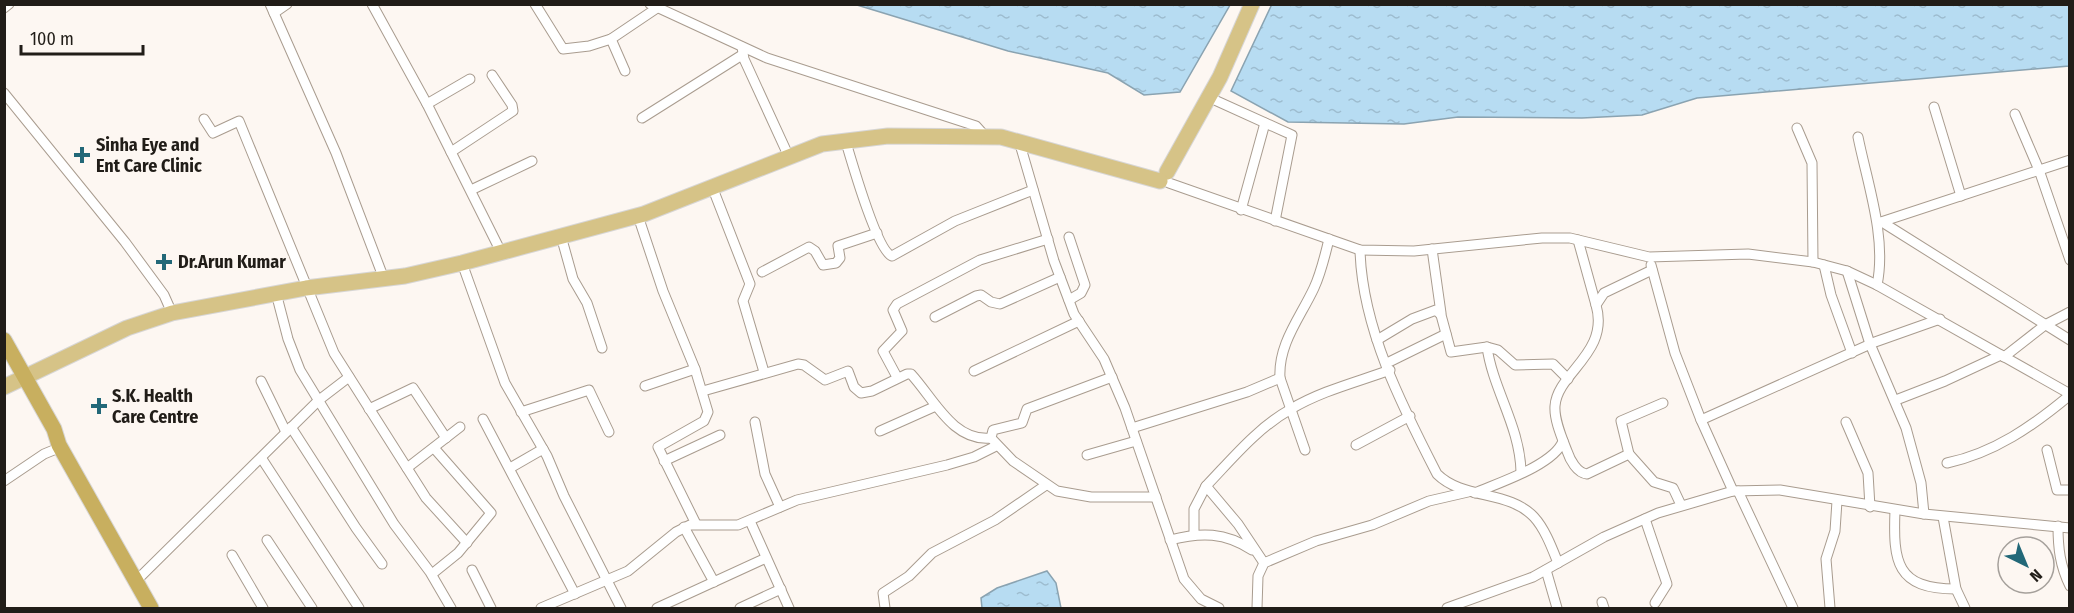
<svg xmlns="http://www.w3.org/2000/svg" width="2074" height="613" viewBox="0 0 2074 613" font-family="'Fira Sans Condensed',sans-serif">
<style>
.water{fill:url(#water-ripples);stroke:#8aa3b1;stroke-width:1.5}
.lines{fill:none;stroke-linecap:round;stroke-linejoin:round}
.minor-casing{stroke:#a99c8f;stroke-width:11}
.primary-casing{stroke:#d7d6d5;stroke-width:17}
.trunk-casing{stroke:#d7d6d5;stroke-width:17}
.minor{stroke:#fff;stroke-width:9}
.primary{stroke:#d6c387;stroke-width:15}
.trunk{stroke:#c8af5f;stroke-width:15}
.poi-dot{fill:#226878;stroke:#fdf7f2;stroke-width:2}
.labels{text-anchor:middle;stroke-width:6;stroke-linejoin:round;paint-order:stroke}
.poi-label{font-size:18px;font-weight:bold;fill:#211d18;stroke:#fdf7f2;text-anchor:start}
</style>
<defs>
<pattern id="water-ripples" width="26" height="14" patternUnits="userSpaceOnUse" patternTransform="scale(1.5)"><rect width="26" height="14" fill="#b7dcf2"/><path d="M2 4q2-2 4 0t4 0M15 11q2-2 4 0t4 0" fill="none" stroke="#9dbccf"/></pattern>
</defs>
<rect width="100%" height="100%" fill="#fdf7f2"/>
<g class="water">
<polygon points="1272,4 2069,5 2069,66 1697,98 1642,115 1582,118 1458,117 1404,124 1288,122 1231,91"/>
<polygon points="857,5 1230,4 1230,5 1180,92 1144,95 1108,73 1008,51"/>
<polygon points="1047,571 1056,583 1061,608 982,608 981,598 997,588"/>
</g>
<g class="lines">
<g class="minor-casing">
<g id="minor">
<polyline points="270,4 336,153 384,279"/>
<polyline points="372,4 427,104 501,252"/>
<polyline points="535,4 563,49 589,46 611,39"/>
<polyline points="650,4 767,58 976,126 985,136"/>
<polyline points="4,8 9,4"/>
<polyline points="274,13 287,4"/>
<polyline points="742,47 744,59 789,157"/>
<polyline points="625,71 611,39 657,8"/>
<polyline points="4,93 125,242 164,295 172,313"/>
<polyline points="1208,97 1292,135 1275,221"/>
<polyline points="427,104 470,79"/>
<polyline points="1934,107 1961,196"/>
<polyline points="2015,114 2039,170 2070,260"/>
<polyline points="642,118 742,55"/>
<polyline points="204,119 213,133 239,121 334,353 426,498 467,543"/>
<polyline points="1797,128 1812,163 1813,262"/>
<path d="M1858 137C1867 182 1887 238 1877 285"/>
<path d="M845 139C851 159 877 251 892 256L955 221 1033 190"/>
<polyline points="1019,141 1054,261 1074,314 1104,359 1125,408 1184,579 1201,599 1219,608"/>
<polyline points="451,152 513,111 512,105 492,75"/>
<polyline points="1169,183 1360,250 1414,251 1542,238 1570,238 1649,257 1748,254 1813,262 1847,271 1877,285 2070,394"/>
<polyline points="713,189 750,284 743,301 764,372"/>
<polyline points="471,190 532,161"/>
<polyline points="1241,210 1265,123"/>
<polyline points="638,216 663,291 695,369 708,412 704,421 658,447 696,524"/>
<polyline points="1882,222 2070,340"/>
<polyline points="1878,223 2070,160"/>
<polyline points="561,236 573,279 587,303 602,348"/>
<polyline points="1069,237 1085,285 1081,293 1069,300"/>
<polyline points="1578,240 1596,305"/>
<polyline points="1432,249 1441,313"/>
<path d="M1360 250C1362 328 1402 406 1437 474 1463 500 1509 490 1534 517 1545 529 1552 548 1558 563"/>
<polyline points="462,263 505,383 547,456 564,496 621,608"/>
<polyline points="1651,265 1675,353 1701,420 1733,491"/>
<polyline points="1824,265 1831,295 1852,353"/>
<path d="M1652 270 1604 293 1596 305C1610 353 1557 373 1555 406 1554 420 1562 438 1567 451 1570 460 1577 473 1587 474L1629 454 1654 482 1673 488 1681 505"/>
<polyline points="1847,271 1870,344 1906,428 1921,483 1924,514"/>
<polyline points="762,272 809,247 815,251 823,265 836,263 840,258 838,246 877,233"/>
<polyline points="276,293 288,339 300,370 394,524 430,572 451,608"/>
<polyline points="935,317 976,296 981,295 991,302 1000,304 1060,277"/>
<polyline points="1377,340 1412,319 1436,310 1441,315 1451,352 1487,347 1498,350 1515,365 1553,364 1568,379"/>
<path d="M1487 347C1493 390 1520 426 1521 472"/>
<polyline points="2004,357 2045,325 2070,312"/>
<polyline points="1387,363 1446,334"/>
<polyline points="974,371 1079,321"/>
<polyline points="897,377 883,351 902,331 893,310 897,304 980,260 1048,239"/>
<polyline points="1112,377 1027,409 1022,423 993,430 991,438 1013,461 1057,491 1091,497 1156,497"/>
<polyline points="261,381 286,432"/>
<polyline points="645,386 695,369"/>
<path d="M703 391 798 364 804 365 825 380 848 371 854 387 861 393 872 391 907 374H911C934 399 953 442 991 438"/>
<polyline points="1896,400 1945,381 2001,355"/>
<polyline points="369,409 413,388 446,438"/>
<polyline points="521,412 589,390 609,432"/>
<polyline points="483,419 575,594"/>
<polyline points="1701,420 1875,342 1940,319"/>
<polyline points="755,422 765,474 780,507"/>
<polyline points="1846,422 1868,473 1870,507"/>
<polyline points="291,427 356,528 382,564"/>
<polyline points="1132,428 1247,392 1280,378"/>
<polyline points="880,431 936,406"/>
<polyline points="1356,445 1410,416"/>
<path d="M1305 450 1280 378C1278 344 1300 318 1314 288 1321 273 1325 256 1329 239"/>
<polyline points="2047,450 2057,490 2070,490"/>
<polyline points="1629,454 1621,421 1663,403"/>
<polyline points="1087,455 1136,441"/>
<polyline points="262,459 359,608"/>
<polyline points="664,461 720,435"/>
<path d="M1947 463C1994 453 2033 426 2070 395"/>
<polyline points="407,468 460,427"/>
<polyline points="510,468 543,449"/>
<polyline points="4,481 44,454 61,447"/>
<polyline points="1738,491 1793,608"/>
<path d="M1475 493C1498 483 1554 465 1563 441"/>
<path d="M1895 510C1893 562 1896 589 1956 589"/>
<polyline points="1943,517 1956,589 1965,608"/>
<polyline points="1645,519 1667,584 1655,603"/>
<polyline points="750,521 789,608"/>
<path d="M2058 526C2058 548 2060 566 2070 586"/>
<polyline points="684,527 714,582"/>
<polyline points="1194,534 1194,509 1206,486"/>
<polyline points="267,540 312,608"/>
<path d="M1170 540C1201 532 1225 532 1252 550"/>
<polyline points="232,555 263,608"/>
<path d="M1264 563 1238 524 1206 486C1232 459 1257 428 1291 409 1321 391 1357 382 1390 370"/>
<polyline points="472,570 491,608"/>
<polyline points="1546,570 1557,608"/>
<polyline points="432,574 458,553 491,513 434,448"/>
<polyline points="136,581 319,400 349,377"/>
<polyline points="1602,602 1604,608"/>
<polyline points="541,608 628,571 676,532 690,525 738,525 797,500 947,465 974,457 996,446"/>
<polyline points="657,608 766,558"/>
<polyline points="740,608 781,589"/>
<polyline points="885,608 883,593 909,576 932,553 995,520 1046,485"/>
<polyline points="1257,608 1258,576 1264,563 1316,541 1372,525 1429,501 1468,492"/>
<polyline points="1447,608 1533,577 1604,537 1658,513 1733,491 1780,490 1924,514 2070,528"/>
<polyline points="1830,608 1826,559 1835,531 1837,501"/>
</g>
</g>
<g class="primary-casing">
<g id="primary">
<polyline points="1167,172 1220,77 1252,4"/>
<polyline points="4,387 127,328 172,313 306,288 405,276 462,263 644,214 822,144 888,136 1001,137 1160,181"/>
</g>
</g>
<g class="trunk-casing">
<polyline id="trunk" points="4,340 54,429 59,445 151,608"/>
</g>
<use href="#minor" class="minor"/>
<use href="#primary" class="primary"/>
<use href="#trunk" class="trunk"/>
</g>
<g class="poi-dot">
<path d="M79 146h6v6h6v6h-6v6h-6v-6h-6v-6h6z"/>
<path d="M161 253h6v6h6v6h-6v6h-6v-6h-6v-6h6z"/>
<path d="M96 397h6v6h6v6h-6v6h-6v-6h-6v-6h6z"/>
</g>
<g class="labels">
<g class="poi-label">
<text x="96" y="151">Sinha Eye and<tspan x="96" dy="21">Ent Care Clinic</tspan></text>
<text x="178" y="268">Dr.Arun Kumar</text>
<text x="112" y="402">S.K. Health<tspan x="112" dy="21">Care Centre</tspan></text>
</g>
</g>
<rect width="2074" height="613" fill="none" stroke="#211d18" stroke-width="12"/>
<g transform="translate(2026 565) rotate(137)"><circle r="28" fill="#fdf7f2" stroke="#a5a09b" stroke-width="1.5"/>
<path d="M0-4.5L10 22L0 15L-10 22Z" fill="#226878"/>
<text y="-9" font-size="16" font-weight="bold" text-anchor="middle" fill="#211d18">N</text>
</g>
<path d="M21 45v9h122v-9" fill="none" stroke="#211d18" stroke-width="3"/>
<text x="30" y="45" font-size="18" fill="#211d18" stroke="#fdf7f2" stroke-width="4.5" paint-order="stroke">100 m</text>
</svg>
